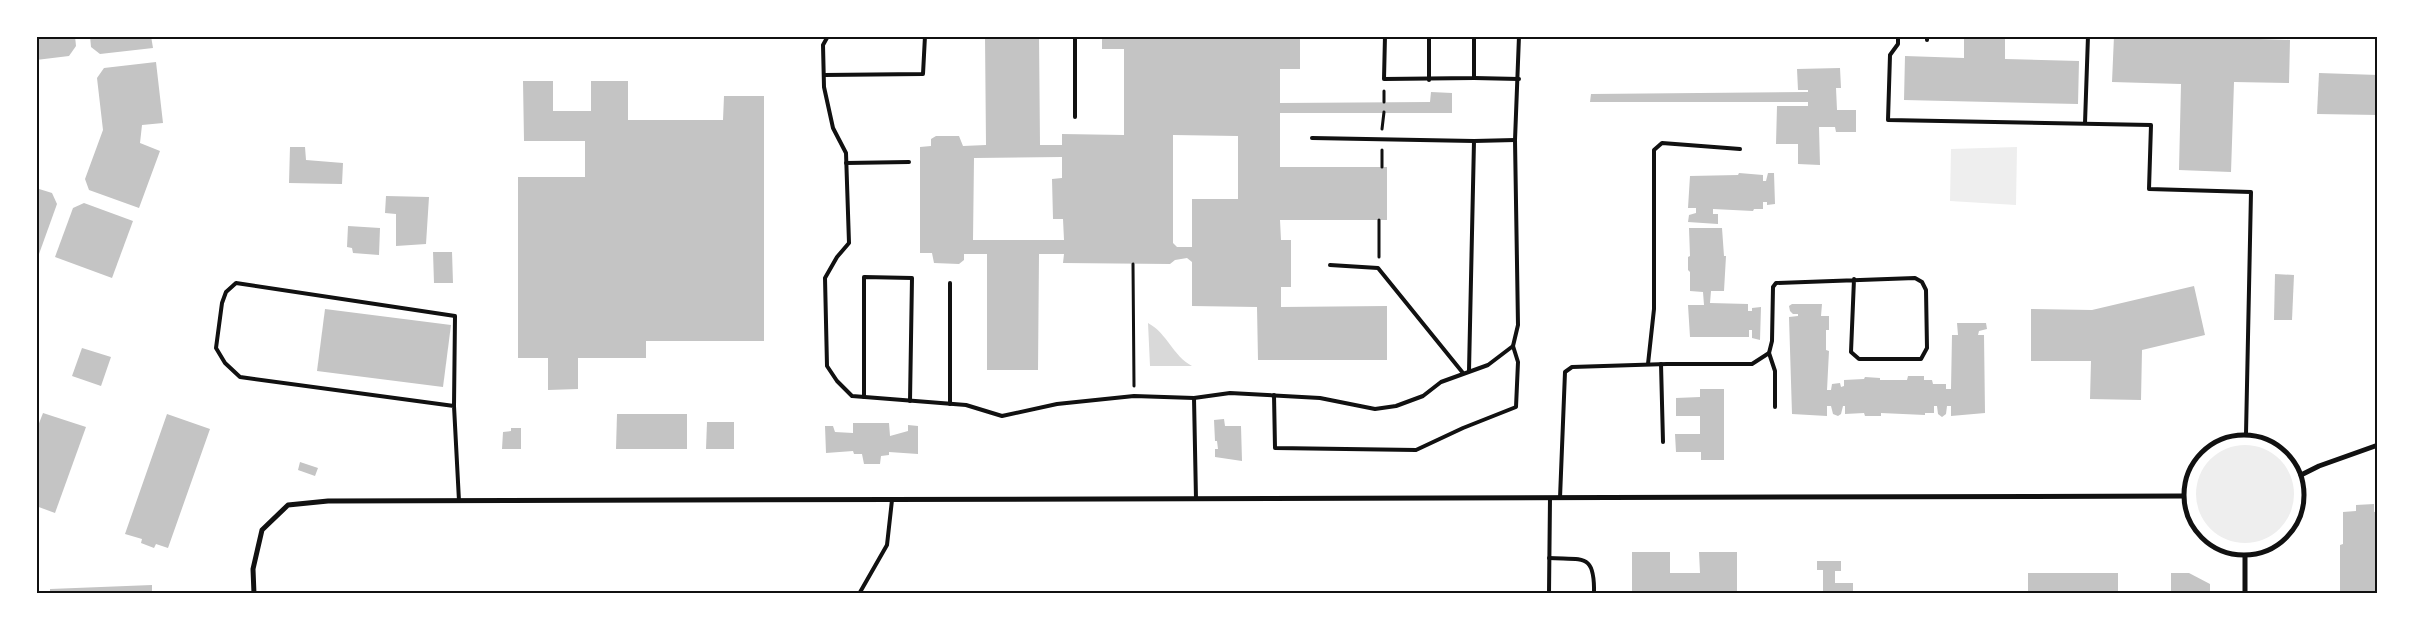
<svg xmlns="http://www.w3.org/2000/svg" width="2414" height="630" viewBox="0 0 2414 630" font-family="Rubik,sans-serif">
<style>
.green{fill:#eee}
.water{fill:#d9d9d9}
.building{fill:#c4c4c4;fill-rule:evenodd}
.lines{fill:none;stroke-linecap:round;stroke-linejoin:round}
.path{stroke:#111;stroke-width:3}
.service{stroke:#111;stroke-width:4}
.minor{stroke:#111;stroke-width:5}
.neatline{fill:none;stroke:#111;stroke-width:2}
</style>
<rect width="100%" height="100%" fill="#fff"/>
<g class="green">
<polygon points="2017,147 2016,205 1950,201 1951,149"/>
<circle cx="2245" cy="494" r="49"/>
</g>
<path class="water" d="M1148 323C1168 334 1172 355 1192 366H1150Z"/>
<g class="building">
<polygon points="36,36 75,36 76,46 69,56 36,60"/>
<polygon points="90,36 151,36 153,48 100,54 91,47"/>
<path d="M985 36H1039L1040 145H1062V134L1124 135V49H1102V36H1300V69H1280V103L1430 102 1431 92 1452 93V113H1280V167H1387V220H1280L1281 240H1291V287H1281V307L1387 306V360H1258L1257 307 1192 306V262L1187 258 1175 260 1170 264 1063 263 1064 254H1039L1038 370H987V254H964V260L959 264 934 263 932 253H920V147L931 146V139L936 136H959L963 146 986 145ZM1173 135 1238 136V199H1192V247H1177L1173 243ZM1062 157V178L1052 179 1053 219H1063L1064 240H973L974 158Z"/>
<polygon points="1964,36 2005,36 2005,59 2079,61 2078,104 1904,100 1905,56 1964,58"/>
<polygon points="2114,36 2231,36 2231,38 2290,40 2289,83 2234,82 2231,172 2179,170 2181,84 2112,82"/>
<polygon points="156,62 163,123 142,125 140,143 160,151 139,208 89,190 85,179 103,130 97,78 104,68"/>
<polygon points="1840,68 1841,88 1836,88 1837,110 1856,110 1856,132 1836,132 1835,127 1819,127 1820,165 1798,164 1798,144 1776,144 1777,106 1808,106 1808,102 1590,102 1591,94 1808,92 1808,90 1798,90 1797,69"/>
<polygon points="2319,73 2378,75 2378,115 2317,114"/>
<polygon points="523,81 553,81 553,111 591,111 591,81 628,81 628,120 723,120 724,96 764,96 764,341 646,341 646,358 578,358 578,389 548,390 548,358 518,358 518,177 585,177 585,141 524,141"/>
<polygon points="290,147 305,147 306,160 343,163 342,184 289,183"/>
<polygon points="1739,173 1763,175 1763,181 1766,181 1768,173 1774,173 1775,204 1767,205 1767,202 1763,202 1763,209 1754,209 1753,211 1713,209 1713,214 1718,214 1718,224 1688,222 1689,215 1696,213 1696,208 1688,208 1690,176 1738,175"/>
<polygon points="36,188 52,193 57,204 39,254 36,253"/>
<polygon points="386,196 429,197 426,244 396,246 396,214 385,213"/>
<polygon points="84,203 133,221 112,278 55,257 73,208"/>
<polygon points="348,226 380,228 379,255 353,253 352,248 347,247"/>
<polygon points="1689,228 1722,228 1724,256 1726,256 1724,291 1711,291 1710,303 1748,304 1748,311 1752,311 1752,308 1761,307 1760,340 1752,338 1752,330 1749,330 1749,337 1690,337 1688,305 1704,305 1703,292 1690,291 1690,272 1688,270 1688,257 1690,256"/>
<polygon points="433,252 452,252 453,283 434,283"/>
<polygon points="2275,274 2294,275 2292,320 2274,320"/>
<polygon points="2194,286 2205,335 2142,350 2141,400 2090,399 2091,361 2031,361 2031,309 2092,310"/>
<polygon points="1792,304 1822,304 1821,316 1829,316 1829,330 1826,330 1826,350 1829,351 1827,390 1831,390 1832,384 1840,383 1841,387 1844,386 1844,380 1864,379 1865,377 1880,378 1880,380 1907,380 1908,376 1924,376 1924,380 1932,380 1933,384 1946,384 1946,389 1951,389 1952,335 1958,335 1957,323 1986,323 1987,329 1979,331 1978,335 1984,335 1985,413 1951,416 1951,406 1947,406 1946,414 1942,417 1938,414 1937,406 1934,406 1934,413 1925,413 1925,415 1881,413 1881,416 1865,416 1864,413 1845,414 1845,406 1843,406 1841,414 1838,416 1833,414 1831,406 1827,406 1827,416 1792,414 1789,317 1798,316 1798,314 1793,314 1790,311 1789,306"/>
<polygon points="325,309 451,325 443,387 317,371"/>
<polygon points="82,348 111,357 101,386 72,376"/>
<polygon points="1700,389 1724,389 1724,460 1701,460 1701,452 1676,452 1675,434 1700,434 1700,416 1676,416 1676,398 1700,397"/>
<polygon points="43,413 86,427 55,513 36,506 36,431"/>
<polygon points="167,414 210,429 168,548 156,544 154,548 141,543 142,539 125,534"/>
<polygon points="617,414 687,414 687,449 616,449"/>
<polygon points="1224,419 1225,426 1241,426 1242,461 1215,457 1215,449 1218,449 1217,441 1215,441 1214,420"/>
<polygon points="707,422 734,422 734,449 706,449"/>
<polygon points="853,423 889,423 890,436 908,431 908,425 918,426 918,454 889,452 889,455 881,456 880,464 864,464 862,454 854,454 853,451 826,453 825,426 833,426 835,432 853,433"/>
<polygon points="511,428 521,428 521,449 502,449 503,432 511,431"/>
<polygon points="300,462 318,468 315,476 298,470"/>
<polygon points="2374,504 2374,512 2378,511 2378,594 2340,594 2340,545 2343,544 2343,512 2356,511 2356,505"/>
<polygon points="1632,552 1670,552 1670,573 1700,573 1699,552 1737,552 1737,594 1632,594"/>
<polygon points="1817,561 1841,561 1841,571 1835,571 1835,583 1853,583 1853,594 1823,594 1823,570 1817,570"/>
<polygon points="2028,573 2118,573 2118,592 2171,592 2171,573 2189,573 2210,584 2210,594 2028,594"/>
<polygon points="152,585 152,594 50,594 50,589"/>
</g>
<g class="lines">
<g class="path">
<polyline points="1384,102 1384,91"/>
<polyline points="1382,129 1384,112"/>
<polyline points="1382,167 1382,150"/>
<polyline points="1379,257 1379,220"/>
<polyline points="1133,264 1134,386"/>
</g>
<g class="service">
<polyline points="828,36 823,45 824,87 833,128 846,153 849,243 837,257 825,278 827,366 837,381 852,396 966,405 1002,416 1057,404 1134,396 1194,398 1230,393 1320,398 1375,409 1396,406 1423,396 1441,382 1488,365 1513,346 1518,325 1515,140 1519,36"/>
<polyline points="1385,36 1384,79 1474,78 1474,36"/>
<polyline points="1898,36 1898,44 1890,55 1888,120 2151,125 2149,189 2251,192 2246,434"/>
<polyline points="1927,36 1927,40"/>
<polyline points="824,75 923,74 925,36"/>
<polyline points="1474,78 1519,79"/>
<polyline points="1429,80 1429,36"/>
<polyline points="1075,117 1075,36"/>
<polyline points="2085,123 2088,36"/>
<polyline points="1312,138 1474,141"/>
<polyline points="846,163 909,162"/>
<polyline points="1330,265 1378,268 1463,373"/>
<polyline points="1769,353 1775,371 1775,407"/>
<polyline points="1648,364 1654,309 1654,150 1662,143 1740,149"/>
<polyline points="1661,364 1663,442"/>
<polyline points="1469,371 1474,141 1515,140"/>
<polyline points="1274,395 1275,448 1416,450 1463,428 1516,407 1518,362 1513,346"/>
<polyline points="864,397 864,277 912,278 910,401"/>
<polyline points="1194,398 1196,499"/>
<polyline points="950,404 950,283"/>
<polyline points="454,406 455,316 236,283 226,292 222,303 216,348 225,363 240,377 454,406 459,501"/>
<polyline points="1560,498 1565,372 1572,367 1667,364 1752,364 1769,353 1772,341 1773,287 1776,283 1915,278 1922,282 1926,290 1927,348 1921,359 1859,359 1851,352 1854,279"/>
<path d="M1549 558C1584 560 1595 553 1594 594"/>
<polyline points="859,594 887,545 892,500"/>
<polyline points="1549,594 1550,498"/>
</g>
<g class="minor">
<circle cx="2244" cy="495" r="60"/>
<polyline points="2301,475 2319,466 2378,445"/>
<polyline points="254,594 253,569 262,530 288,505 328,501 2183,496"/>
<polyline points="2245,594 2245,556"/>
</g>
</g>
<rect width="2414" height="630" fill="none" stroke="#ffffff" stroke-width="75"/>
<rect x="38" y="38" width="2338" height="554" class="neatline"/>
</svg>
